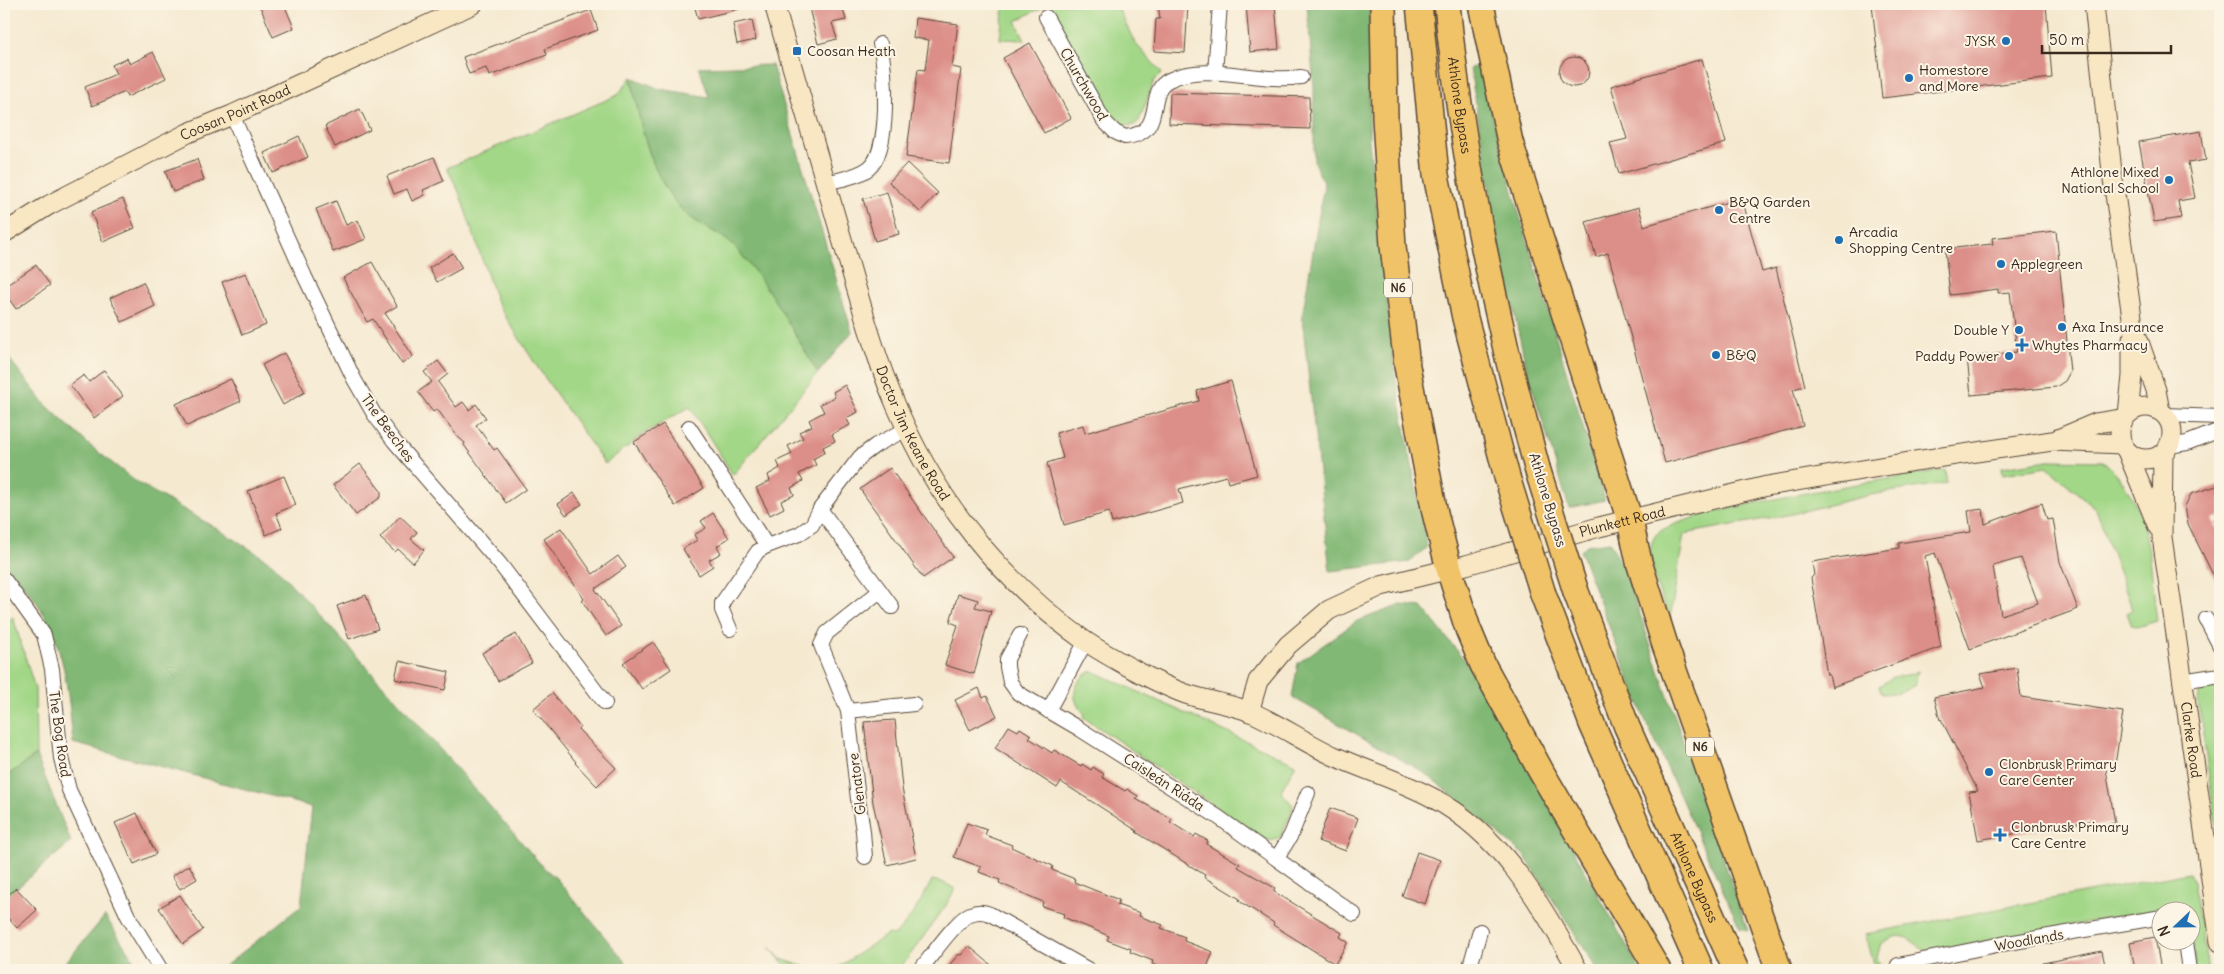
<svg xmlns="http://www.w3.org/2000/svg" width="2224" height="974" viewBox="0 0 2224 974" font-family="Delius,sans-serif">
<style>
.green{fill:#a2d787;stroke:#6e8052}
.forest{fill:#81b874;stroke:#5e7149}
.building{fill:#dc8e88;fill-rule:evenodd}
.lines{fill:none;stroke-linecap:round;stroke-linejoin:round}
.street-casing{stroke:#574739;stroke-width:16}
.secondary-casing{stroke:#574739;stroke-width:21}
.highway-casing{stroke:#574739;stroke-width:28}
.street{stroke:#fff;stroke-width:14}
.secondary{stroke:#f9e7c3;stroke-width:19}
.highway{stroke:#f1c369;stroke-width:25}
.highway-bridge-casing{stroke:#574739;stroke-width:28;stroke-linecap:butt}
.highway-bridge{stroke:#f1c369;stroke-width:25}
.poi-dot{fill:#1f6fb2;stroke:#fcf5e5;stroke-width:2}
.labels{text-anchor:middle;stroke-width:4;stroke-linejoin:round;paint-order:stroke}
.shield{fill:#fcf5e5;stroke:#75675a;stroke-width:1}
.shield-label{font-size:12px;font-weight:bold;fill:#3b2a1e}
.poi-label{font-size:14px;fill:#3b2a1e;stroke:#fcf5e5;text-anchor:start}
.street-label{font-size:14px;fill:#3b2a1e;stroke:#fcf5e5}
</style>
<rect width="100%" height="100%" fill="#fcf5e5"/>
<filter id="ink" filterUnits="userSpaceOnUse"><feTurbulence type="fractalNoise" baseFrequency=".02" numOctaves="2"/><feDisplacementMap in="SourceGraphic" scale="10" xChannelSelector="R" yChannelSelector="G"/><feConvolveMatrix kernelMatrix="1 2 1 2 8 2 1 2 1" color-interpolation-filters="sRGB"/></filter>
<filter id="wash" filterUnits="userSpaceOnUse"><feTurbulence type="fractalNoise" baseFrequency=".0096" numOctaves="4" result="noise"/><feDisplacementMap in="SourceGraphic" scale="20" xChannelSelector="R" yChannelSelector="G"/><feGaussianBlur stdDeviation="1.12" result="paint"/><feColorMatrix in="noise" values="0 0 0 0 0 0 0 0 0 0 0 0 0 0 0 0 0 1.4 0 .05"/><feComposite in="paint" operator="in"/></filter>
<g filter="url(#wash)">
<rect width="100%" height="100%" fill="#f5e9d0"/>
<g class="green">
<polygon points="1004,4 1116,4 1135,43 1162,73 1154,81 1139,121 1134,125 1123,126 1109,115 1049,4 1016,21 1025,40 1000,39"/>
<path d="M631 77C640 123 649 174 682 210 696 225 723 233 737 249 769 286 793 331 818 373L733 475 690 407 646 432 605 464 536 365 497 303 459 192 447 168 618 95Z"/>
<path d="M2049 460 2101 461C2121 470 2141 511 2145 532 2152 561 2153 592 2157 621L2136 627 2132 626 2127 613 2133 610 2096 509 2047 467 2003 474 2002 467Z"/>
<path d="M1945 470 1947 483 1870 495 1792 514 1684 534 1670 619C1662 598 1641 557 1655 536 1672 510 1903 477 1945 470Z"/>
<polygon points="13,617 35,689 36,755 4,778 4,624"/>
<path d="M1093 671 1296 764 1282 789 1281 792 1293 805 1290 817 1279 839 1268 841 1259 836 1083 717 1085 714C1068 700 1073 678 1093 671Z"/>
<path d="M1918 671 1915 685C1904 692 1895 693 1882 694L1879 686 1893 677 1912 674Z"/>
<polygon points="2217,681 2220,682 2220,854 2198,700 2200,690"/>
<path d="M2189 873 2193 881 2208 970H2196L2192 940V912C2180 912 2168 910 2157 911 2127 914 2096 921 2066 926 2025 933 1984 941 1942 950 1912 957 1912 921 1881 944L1877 957 1881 968 1876 970 1865 934Z"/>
<path d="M932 880 945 883 955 889 945 907 899 970H827L840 966 888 934 895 935C911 919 922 900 932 880Z"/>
<polygon points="769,947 781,959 815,970 789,970"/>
</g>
<g class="forest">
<polygon points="1307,4 1370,4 1369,141 1395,374 1427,547 1410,562 1330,571 1302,317 1324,185 1314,162 1314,88"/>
<path d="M772 65 852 332 818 373C793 331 769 286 737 249 723 233 696 225 682 210 649 174 640 122 631 77L660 89 709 97 699 67Z"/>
<polygon points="1479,66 1521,220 1605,500 1569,508 1527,370 1499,246 1470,68"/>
<path d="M4 352 44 403 88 444 135 481 236 540 273 564 410 715 544 868 556 878 632 970H220L301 906 312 807 73 743C68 691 66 645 35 600 27 588 14 577 4 566Z"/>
<polygon points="1610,542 1625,571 1748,931 1740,928 1644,717 1580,551 1587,545"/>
<polygon points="1401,605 1422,607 1475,673 1640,970 1598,970 1524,855 1426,774 1292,697 1298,663 1357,621"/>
<polygon points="36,755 71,842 4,899 4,778"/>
<polygon points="105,916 140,970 59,970"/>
</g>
<g id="blocks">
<g class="building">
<polygon points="259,4 284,4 294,28 273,37"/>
<polygon points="694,4 739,4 739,9 698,19"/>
<polygon points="808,4 829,4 829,7 843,9 846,20 832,23 837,39 818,44"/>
<polygon points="1158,4 1188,4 1185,53 1154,51 1156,19 1160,19"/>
<polygon points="1246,4 1275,4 1279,49 1250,52"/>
<polygon points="1872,4 2046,4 2052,78 1882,98"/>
<polygon points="591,10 598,30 545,49 547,55 489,76 486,68 469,74 463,57"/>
<polygon points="915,18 958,24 952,67 961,69 949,163 906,157 918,69 925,70 929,40 913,38"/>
<polygon points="752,20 756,40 737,44 733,24"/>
<polygon points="1030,43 1071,118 1044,133 1003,58"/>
<polygon points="153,52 166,78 127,97 125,92 92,106 85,87 116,74 112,65 127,58 130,64"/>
<circle cx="1574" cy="72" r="15"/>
<polygon points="1702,59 1726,143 1619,174 1610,143 1627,139 1611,86"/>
<polygon points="1170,93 1309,97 1310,129 1169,124"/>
<polygon points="360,109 370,130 335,147 325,126"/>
<polygon points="2201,131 2206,160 2188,163 2195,198 2178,201 2181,218 2154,222 2139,142"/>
<polygon points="299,136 308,157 273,173 264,153"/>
<polygon points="434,157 444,181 423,190 425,195 412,201 407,189 394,194 387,176"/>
<polygon points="197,159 204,180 173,192 165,171"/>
<polygon points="907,163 938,193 920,212 889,182"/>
<polygon points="887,192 899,234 875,241 863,199"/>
<polygon points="1742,198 1762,272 1776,268 1805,386 1793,389 1803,426 1665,463 1608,253 1596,257 1586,222 1639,207 1644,226"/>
<polygon points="123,199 135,228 103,242 91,212"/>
<polygon points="336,201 346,225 358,220 366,239 333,252 316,209"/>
<polygon points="2056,231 2070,372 2065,381 2056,387 1971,395 1967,357 2017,352 2010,292 1998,293 1998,289 1950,295 1945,249 1993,244 1992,238"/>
<polygon points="453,253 462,268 437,282 429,268"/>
<polygon points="372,262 397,306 385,313 413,356 402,364 373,319 367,322 343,278"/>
<polygon points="36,265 50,285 16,309 4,292 4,287"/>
<polygon points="246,273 266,325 242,335 222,282"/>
<polygon points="143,282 155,306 122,322 110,298"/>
<polygon points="284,353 305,392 283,405 262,365"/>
<polygon points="438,361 448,374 438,382 456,407 463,402 469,410 476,404 486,418 476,425 494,450 497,448 526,489 506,503 464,445 465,443 458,437 437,409 433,412 418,392 432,382 424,372"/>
<polygon points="104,370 123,396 94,418 70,385 84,375 89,382"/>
<polygon points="231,379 241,401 187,426 176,404"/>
<polygon points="1231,381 1257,475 1228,483 1226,476 1179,489 1183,503 1112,523 1109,512 1064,525 1047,463 1063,458 1056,433 1083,425 1085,433 1199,401 1197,391"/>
<polygon points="845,385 858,412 846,418 850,425 832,434 835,441 823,447 825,452 813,459 816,465 799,474 803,481 791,488 794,495 781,501 784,508 770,515 756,488 770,481 768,475 780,468 777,461 792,454 788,446 803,438 799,432 812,426 809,420 824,412 820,404 835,397 833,392"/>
<polygon points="663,424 704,488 675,506 634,442"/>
<polygon points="360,464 381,491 381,497 356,515 333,485"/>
<polygon points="890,468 953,557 923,578 860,489"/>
<polygon points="284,476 296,505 276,513 282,528 266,535 248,491"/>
<polygon points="2220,485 2220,516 2213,519 2220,535 2220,589 2188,524 2185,506 2191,494"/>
<polygon points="574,493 582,504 566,515 558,504"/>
<path d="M2042 503 2047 520 2053 519 2060 562 2078 609 1970 649 1935 553 1925 556 1941 647 1832 687 1829 675H1827L1811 578 1814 575 1812 562 1899 548V543L1971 532 1968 511 1983 509 1985 524ZM2021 558 2038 603 2001 615 1993 566Z"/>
<polygon points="713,513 729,538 717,546 721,553 709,560 713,566 699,575 683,549 697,540 694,535 706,528 701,521"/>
<polygon points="400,516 417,532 411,539 424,550 413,563 398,549 395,552 380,538"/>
<polygon points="561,528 593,574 618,556 626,567 595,589 621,626 606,636 582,601 584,599 544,539"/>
<polygon points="958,594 978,600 975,607 991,611 974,674 945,665 958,625 950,622"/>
<polygon points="366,595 378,629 349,639 337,606"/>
<polygon points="516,634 532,663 498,681 482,653"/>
<polygon points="653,642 671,669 642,689 623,663"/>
<polygon points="399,661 449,672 445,690 395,679"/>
<polygon points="2017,668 2021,697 2123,712 2115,765 2105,763 2115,823 2090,827 2089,821 1978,840 1969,792 1978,791 1941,719 1940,720 1934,697 1985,687 1980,674"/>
<polygon points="979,688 983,698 987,696 997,716 970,730 955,700"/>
<polygon points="552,693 580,727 578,729 616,768 597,786 575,763 576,762 533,709"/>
<polygon points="895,720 902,788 916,858 887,865 873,803 864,722"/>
<polygon points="1009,726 1018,731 1020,728 1031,735 1029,738 1052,753 1054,750 1081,766 1082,764 1091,770 1093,767 1104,774 1102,777 1125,791 1127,789 1138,796 1136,799 1172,819 1170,822 1194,837 1196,834 1208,841 1206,844 1240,864 1238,867 1275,888 1273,891 1342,933 1340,937 1348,942 1335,964 1273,925 1274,923 1239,901 1240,899 1204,877 1205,875 1136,832 1137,831 1102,808 1061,782 1057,788 995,748"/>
<polygon points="1330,808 1358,818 1346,851 1318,841"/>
<polygon points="137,813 156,854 134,864 115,823"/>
<polygon points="967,823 987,830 985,835 1012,845 1011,847 1053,866 1052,870 1075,879 1074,882 1119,900 1117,905 1140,913 1139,916 1163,925 1161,928 1185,937 1184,941 1213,952 1206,970 1168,970 1152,964 1153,961 1130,952 1131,949 1107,940 1109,936 1063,917 1064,914 1042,906 1043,902 999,883 1000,880 979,872 981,867 954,857"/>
<polygon points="1417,852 1440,860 1425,904 1402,896"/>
<polygon points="189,865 197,879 180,889 172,876"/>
<polygon points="16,888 37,910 17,928 4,913 4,899"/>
<polygon points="180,895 203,930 183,944 159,908"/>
<polygon points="2155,937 2161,970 2135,970 2130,942"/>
<polygon points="969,946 997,970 945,970 959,954 961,955"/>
<polygon points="2102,951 2106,970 2043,970 2043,963"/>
</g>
</g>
</g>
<g filter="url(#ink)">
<use href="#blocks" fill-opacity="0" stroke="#574739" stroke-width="1"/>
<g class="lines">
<g class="street-casing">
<g id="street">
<path d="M1046 17 1104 121 1115 132 1125 137C1168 133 1144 92 1169 80 1207 61 1259 84 1301 77"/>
<polyline points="1215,73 1220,4"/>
<polyline points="232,115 305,277 354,379 374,414 394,441 500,564 605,703"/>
<path d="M826 183C840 179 858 177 869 168 891 150 886 69 880 44"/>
<polyline points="2165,415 2220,417"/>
<polyline points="689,427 767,546"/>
<polyline points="2169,446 2187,443 2220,430"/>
<polyline points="820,509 892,607"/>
<polyline points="4,579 44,635 52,669 61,758 69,790 128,916 161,970"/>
<polyline points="2206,619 2220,646"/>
<polyline points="730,629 722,610 722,603 758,551 767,546 799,534 812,525 820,509 860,457 876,445 907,429"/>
<polyline points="1020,635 1007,659 1007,667 1010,682 1018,693 1078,728 1218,817 1354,914"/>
<polyline points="2182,681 2220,675"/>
<polyline points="848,711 914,704"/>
<polyline points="1048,711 1086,641"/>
<polyline points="865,857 863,831 858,799 848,711 821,645 827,633 880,591"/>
<polyline points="1277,858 1291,835 1308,793"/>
<polyline points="2185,942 2189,970"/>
<polyline points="1898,965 2002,944 2162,917"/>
<path d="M920 970C931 957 956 920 970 914 977 911 983 911 990 914L1089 970"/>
<polyline points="1469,970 1480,931"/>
</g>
</g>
<g class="secondary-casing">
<g id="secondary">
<path id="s1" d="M774 4C796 81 819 159 841 236 858 292 872 349 895 403 935 499 1000 580 1085 641 1111 658 1158 684 1186 694 1207 701 1231 704 1251 712 1280 725 1306 743 1334 756 1367 771 1402 781 1433 798 1503 835 1541 905 1578 970"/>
<polyline points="2094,4 2112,172 2133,325 2156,390 2160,411"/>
<path id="s2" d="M4 233 49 205 188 133 232 115 473 4"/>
<circle cx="2146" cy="433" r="26"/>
<polyline points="2128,414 2132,376 2132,339"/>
<polyline points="2058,439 2096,423 2122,419"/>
<polyline points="2127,451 2158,527"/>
<path id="s3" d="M2163 453 2162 537 2220 942"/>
<path id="s4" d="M1249 712 1258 681 1288 645 1329 610 1381 586 1466 565 1599 527 1767 486 1915 461 2052 441 2122 444"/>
</g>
</g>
<g class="highway-casing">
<g id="highway">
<polyline points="1383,4 1385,118 1393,246 1407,366 1435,513 1449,569 1468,629 1483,665 1542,773 1658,970"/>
<polyline points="1419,4 1436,175 1465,318 1507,477"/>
<path id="s5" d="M1447 4C1458 117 1478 229 1504 340 1513 383 1526 425 1537 468"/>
<polyline points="1481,4 1510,142 1630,521 1639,562 1665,645 1779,970"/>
<path id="s6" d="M1576 592 1627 727 1736 970"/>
<polyline points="1543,594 1592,724 1701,970"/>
</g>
</g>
<use href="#street" class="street"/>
<use href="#secondary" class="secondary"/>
<use href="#highway" class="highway"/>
<g class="highway-bridge-casing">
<g id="highway-bridge">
<polyline points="1537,468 1576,592"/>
<polyline points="1507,477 1543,594"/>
</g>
</g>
<use href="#highway-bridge" class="highway-bridge"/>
</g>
</g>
<g class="poi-dot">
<circle cx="2006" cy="41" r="5"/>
<rect x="792" y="46" width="10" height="10" rx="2.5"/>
<circle cx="1909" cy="78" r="5"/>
<circle cx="2169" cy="180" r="5"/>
<circle cx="1719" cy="210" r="5"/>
<circle cx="1839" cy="240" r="5"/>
<circle cx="2001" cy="264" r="5"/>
<circle cx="2062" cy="327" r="5"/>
<circle cx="2019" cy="330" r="5"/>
<path d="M2019.5 337.5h5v5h5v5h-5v5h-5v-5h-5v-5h5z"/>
<circle cx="1716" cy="355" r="5"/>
<circle cx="2009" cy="356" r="5"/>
<circle cx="1989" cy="772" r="5"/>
<path d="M1997.5 827.5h5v5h5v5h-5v5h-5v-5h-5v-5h5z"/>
</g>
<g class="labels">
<g class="shield">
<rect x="1384" y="278.5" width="28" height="19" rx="4"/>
<rect x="1686" y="737.5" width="28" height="19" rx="4"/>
</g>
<g class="shield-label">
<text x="1398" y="292">N6</text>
<text x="1700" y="751">N6</text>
</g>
<g class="poi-label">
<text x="1996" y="46" text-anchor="end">JYSK</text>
<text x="807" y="56">Coosan Heath</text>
<text x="1919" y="75">Homestore<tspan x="1919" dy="16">and More</tspan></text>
<text x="2159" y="177" text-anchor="end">Athlone Mixed<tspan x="2159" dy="16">National School</tspan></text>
<text x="1729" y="207">B&amp;Q Garden<tspan x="1729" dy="16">Centre</tspan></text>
<text x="1849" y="237">Arcadia<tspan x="1849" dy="16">Shopping Centre</tspan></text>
<text x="2011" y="269">Applegreen</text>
<text x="2072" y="332">Axa Insurance</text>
<text x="2009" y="335" text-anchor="end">Double Y</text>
<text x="2032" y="350">Whytes Pharmacy</text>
<text x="1726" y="360">B&amp;Q</text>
<text x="1999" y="361" text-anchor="end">Paddy Power</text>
<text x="1999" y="769">Clonbrusk Primary<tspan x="1999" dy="16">Care Center</tspan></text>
<text x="2011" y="832">Clonbrusk Primary<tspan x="2011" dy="16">Care Centre</tspan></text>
</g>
<g class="street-label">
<text transform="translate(1084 84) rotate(60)" y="5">Churchwood</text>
<text dy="5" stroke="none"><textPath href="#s5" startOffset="102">Athlone Bypass</textPath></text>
<text dy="5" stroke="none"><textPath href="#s2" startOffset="261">Coosan Point Road</textPath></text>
<text transform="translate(388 428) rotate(54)" y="5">The Beeches</text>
<text dy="5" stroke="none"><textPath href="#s1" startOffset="452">Doctor Jim Keane Road</textPath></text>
<text transform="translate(1548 500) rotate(73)" y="5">Athlone Bypass</text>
<text dy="5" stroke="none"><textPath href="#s4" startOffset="440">Plunkett Road</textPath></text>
<text transform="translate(60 734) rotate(82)" y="5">The Bog Road</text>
<text dy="5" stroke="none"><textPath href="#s3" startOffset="289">Clarke Road</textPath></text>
<text transform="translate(1164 782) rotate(33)" y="5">Caisleán Riáda</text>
<text transform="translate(857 784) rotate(-97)" y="5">Glenatore</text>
<text dy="5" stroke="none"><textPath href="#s6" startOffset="309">Athlone Bypass</textPath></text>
<text transform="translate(2029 940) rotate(-10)" y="5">Woodlands</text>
</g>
</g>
<rect width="2224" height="974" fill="none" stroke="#fcf5e5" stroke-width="20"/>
<g transform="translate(2176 926) rotate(248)"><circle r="24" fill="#fcf5e5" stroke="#afa495"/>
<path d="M0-4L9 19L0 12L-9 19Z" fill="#1f6fb2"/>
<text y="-8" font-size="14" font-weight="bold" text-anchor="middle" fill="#3b2a1e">N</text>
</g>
<path d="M2042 45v8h129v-8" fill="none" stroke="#3b2a1e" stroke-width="2.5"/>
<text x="2049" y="45" font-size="15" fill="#3b2a1e" stroke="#fcf5e5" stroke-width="4" paint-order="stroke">50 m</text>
</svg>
